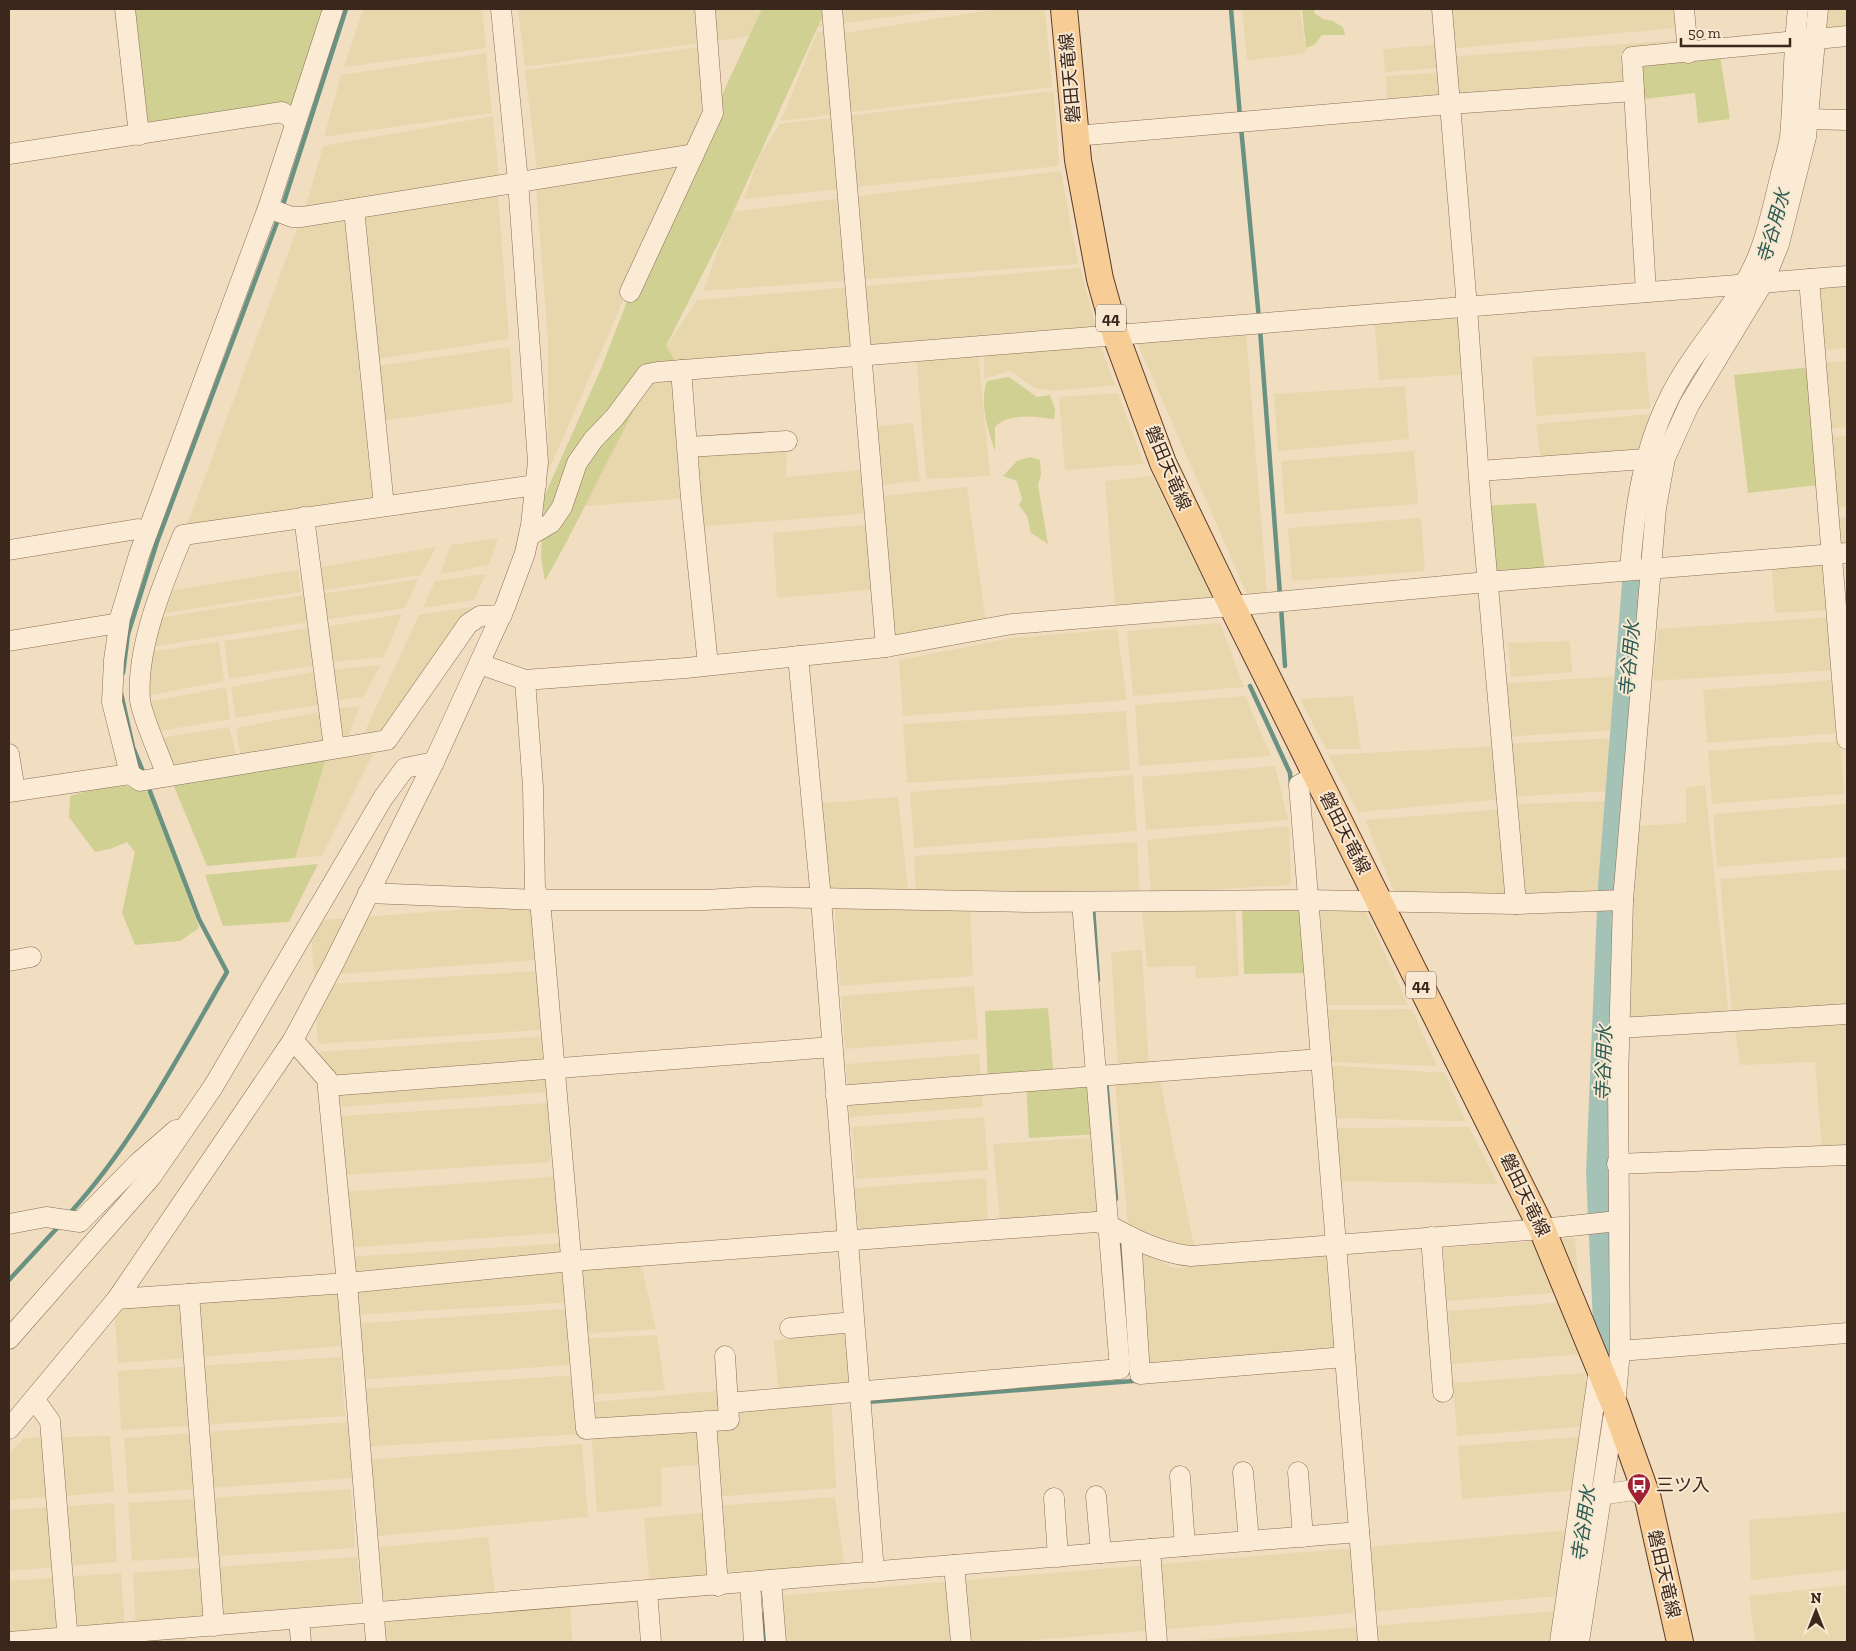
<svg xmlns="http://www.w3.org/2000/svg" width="1856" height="1651" viewBox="0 0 1856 1651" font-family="'Zilla Slab','Noto Sans JP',serif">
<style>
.farmland{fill:#e8d7ad;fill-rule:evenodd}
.green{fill:#d0d093}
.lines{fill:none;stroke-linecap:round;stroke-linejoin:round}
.stream{stroke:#6a9283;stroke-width:4.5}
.river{stroke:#a4c3b6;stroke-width:26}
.minor-casing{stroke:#8c6d57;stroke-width:21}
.major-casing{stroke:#5a3b2b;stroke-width:28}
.minor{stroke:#fbebd4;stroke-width:20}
.major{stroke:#f8cd95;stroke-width:26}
.labels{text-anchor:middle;stroke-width:4;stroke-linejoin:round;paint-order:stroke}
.shield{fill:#f8e8d1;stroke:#746152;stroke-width:1}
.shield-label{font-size:16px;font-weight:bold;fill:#3b271c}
.street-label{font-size:18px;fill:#3b271c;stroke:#f8e8d1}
.poi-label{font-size:18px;fill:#3b271c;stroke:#f8e8d1;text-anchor:start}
.water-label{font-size:19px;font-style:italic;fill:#2a5c53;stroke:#f8e8d1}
</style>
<rect width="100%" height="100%" fill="#f1ddc0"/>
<g class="farmland">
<polygon points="363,9 482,9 486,48 344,67"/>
<polygon points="518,9 763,9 751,33 821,24 829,9 950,9 525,67"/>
<polygon points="997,9 1045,9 1052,87 781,121 817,32 845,33"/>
<polygon points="1242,9 1300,9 1306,53 1247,61"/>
<polygon points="1444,9 1684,9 1686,27 1447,49 1448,57 1694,39 1634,91 1449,95 1387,99 1386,76 1448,72 1448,67 1385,72 1383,49 1446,44"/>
<polygon points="1818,9 1847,9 1847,35 1813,39"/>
<polygon points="701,47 707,114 689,147 537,171 525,70"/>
<polygon points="486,53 492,113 324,137 341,75"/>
<polygon points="1054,91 1059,166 744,199 759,157 780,124"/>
<polygon points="493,116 499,177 306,206 323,146"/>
<polygon points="684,162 548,472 548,341 536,187"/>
<polygon points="1061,171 1078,264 703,291 732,212"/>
<polygon points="498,192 509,339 377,359 363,218 366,213"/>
<polygon points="346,217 372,498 187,525 299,224"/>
<polygon points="1080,268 1097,331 681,370 691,498 585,506 666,347 697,300"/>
<polygon points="1847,282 1847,348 1816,351 1811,286"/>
<polygon points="1467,307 1472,374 1379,380 1374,315"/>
<polygon points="1246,332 1267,593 1247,594 1137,342"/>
<polygon points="1100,344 1115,385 1054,391 1035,388 1010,371 984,379 984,352"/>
<polygon points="510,347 513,402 383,421 377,366"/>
<polygon points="916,352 978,354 990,476 926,479"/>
<polygon points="1645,352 1650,408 1536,416 1532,357"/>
<polygon points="1847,361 1847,427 1822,429 1816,364"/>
<polygon points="1405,386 1409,439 1278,451 1274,394"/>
<polygon points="1118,393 1144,464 1065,470 1059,397"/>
<polygon points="1651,414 1639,460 1542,467 1536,424"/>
<polygon points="913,423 920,481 882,485 876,426"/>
<polygon points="1847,436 1847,507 1828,508 1822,438"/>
<polygon points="787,441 786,477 871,469 873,497 967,487 986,622 886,647 880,589 777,598 773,533 875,524 874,513 694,527 688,447"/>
<polygon points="1414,451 1418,504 1285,514 1281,461"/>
<polygon points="1152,476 1213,598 1115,607 1105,481"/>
<polygon points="1847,517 1847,553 1832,554 1836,610 1775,613 1771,559 1831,554 1829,519"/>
<polygon points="1421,518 1425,571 1292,581 1288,528"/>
<polygon points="498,538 489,565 440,574 451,545"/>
<polygon points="436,547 421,575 319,591 315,568"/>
<polygon points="298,570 301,592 159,614 167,591"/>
<polygon points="486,574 474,600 423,608 435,581"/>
<polygon points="418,579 405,608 324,620 321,594"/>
<polygon points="304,595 309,622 150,647 157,618"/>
<polygon points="471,607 389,737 359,744 419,615"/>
<polygon points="402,614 384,657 331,662 325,627"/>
<polygon points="1831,617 1835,670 1653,681 1658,629"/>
<polygon points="1220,623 1244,687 1133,696 1127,631"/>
<polygon points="310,628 316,665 229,679 224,641"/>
<polygon points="1117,629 1127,700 903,716 899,660 1012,638"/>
<polygon points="1570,641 1572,672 1511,677 1508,643"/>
<polygon points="219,642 224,681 146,696 150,652"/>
<polygon points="381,665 363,697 334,701 329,670"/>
<polygon points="317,671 322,704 236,718 231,687"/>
<polygon points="1622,676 1617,730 1500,737 1496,684"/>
<polygon points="1836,680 1840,733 1707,743 1703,690"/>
<polygon points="226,687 230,719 159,731 148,702"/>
<polygon points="1245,696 1271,756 1139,766 1135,705"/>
<polygon points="1353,696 1361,749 1326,749 1300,699"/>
<polygon points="360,706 346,742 340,742 335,709"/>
<polygon points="324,711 330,743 241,758 236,728"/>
<polygon points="1126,711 1130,770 907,783 903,724"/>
<polygon points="229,727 237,758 173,769 161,738"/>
<polygon points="1616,738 1610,791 1505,797 1501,744"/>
<polygon points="1840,741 1844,794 1712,804 1708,751"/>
<polygon points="1500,746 1504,799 1358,812 1328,755"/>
<polygon points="373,754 322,856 295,858 326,759"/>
<polygon points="1275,766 1288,820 1146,830 1142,777"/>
<polygon points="1133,775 1137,831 914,848 910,792"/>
<polygon points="1705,785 1729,1017 1627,1022 1638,826 1686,823 1686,788"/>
<polygon points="898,797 908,889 821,899 812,804"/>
<polygon points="1606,801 1597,893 1523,895 1516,804"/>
<polygon points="1846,804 1847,857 1717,867 1713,814"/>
<polygon points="1505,809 1509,894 1394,892 1365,820"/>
<polygon points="1289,826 1291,885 1151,893 1147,840"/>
<polygon points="1137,842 1140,901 916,900 914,856"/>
<polygon points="1847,869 1847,1012 1732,1015 1720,879"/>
<polygon points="834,899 970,907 973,976 840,986"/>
<polygon points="533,904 537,960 314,976 310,921"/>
<polygon points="1235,906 1239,976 1196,978 1195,966 1147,967 1142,907"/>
<polygon points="1364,907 1408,1005 1325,1005 1315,912"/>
<polygon points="1142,950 1149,1068 1118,1070 1111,952"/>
<polygon points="537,971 541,1030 318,1044 314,985"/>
<polygon points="974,986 978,1039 845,1049 841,996"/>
<polygon points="1412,1009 1437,1066 1330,1062 1325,1010"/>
<polygon points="1847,1023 1847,1149 1822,1151 1815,1062 1740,1065 1735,1029"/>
<polygon points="544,1036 548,1092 324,1108 320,1052"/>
<polygon points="979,1054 983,1107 850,1117 846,1064"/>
<polygon points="1328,1065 1445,1073 1465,1121 1332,1118"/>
<polygon points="1160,1081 1195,1250 1128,1225 1115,1083"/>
<polygon points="548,1103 551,1162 328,1176 324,1117"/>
<polygon points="984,1117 988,1170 856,1179 852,1127"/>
<polygon points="1469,1127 1498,1184 1337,1181 1333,1128"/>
<polygon points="1102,1137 1108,1213 1000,1220 993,1144"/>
<polygon points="565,1176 570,1232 346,1248 342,1192"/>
<polygon points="986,1178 988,1223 859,1232 854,1188"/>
<polygon points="1575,1238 1579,1291 1447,1301 1443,1248"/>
<polygon points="569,1243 573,1302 350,1315 346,1257"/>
<polygon points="1137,1250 1173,1268 1326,1254 1334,1350 1143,1366"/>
<path d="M639 1256 656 1329 578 1334V1339L657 1335 665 1390 584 1395V1403L727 1390 728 1403 779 1399 774 1340 854 1332V1393L831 1395 836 1488 710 1497 707 1464 661 1468 662 1506 597 1513 591 1429H586L580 1364 357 1380 353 1324 576 1308 572 1261ZM729 1415 731 1430 706 1431V1421L729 1420Z"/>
<polygon points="337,1290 341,1346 118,1363 114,1307"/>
<polygon points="1580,1301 1584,1354 1452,1364 1448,1311"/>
<polygon points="341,1357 345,1416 121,1430 118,1371"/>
<polygon points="1585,1373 1589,1426 1457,1436 1453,1383"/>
<polygon points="580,1375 583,1434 360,1447 357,1389"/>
<polygon points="348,1422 352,1478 128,1494 124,1438"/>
<polygon points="110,1436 114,1492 9,1500 9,1455 24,1438"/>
<polygon points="1590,1436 1594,1489 1462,1499 1458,1446"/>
<polygon points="582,1444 588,1517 368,1537 364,1460"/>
<polygon points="351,1489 355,1548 132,1561 128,1503"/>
<polygon points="835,1497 845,1568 719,1572 714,1506"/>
<polygon points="114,1503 117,1562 9,1571 9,1510"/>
<polygon points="713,1512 716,1586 650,1591 644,1518"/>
<polygon points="1847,1512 1847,1570 1751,1580 1749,1520"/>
<polygon points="1571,1530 1560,1596 1011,1642 779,1642 775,1596"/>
<polygon points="488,1537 496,1603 570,1597 572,1642 376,1642 369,1548"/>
<polygon points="357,1557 362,1614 185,1629 186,1642 9,1642 136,1631 133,1573"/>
<polygon points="121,1573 125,1629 9,1636 9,1581"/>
<polygon points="1847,1585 1847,1642 1755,1642 1749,1596"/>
<polygon points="1557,1611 1550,1642 1174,1642"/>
</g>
<g class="green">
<polygon points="133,9 328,9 292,104 145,128"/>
<polygon points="762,9 826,9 724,232 666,346 681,370 653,373 567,541 545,581 541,557 544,497 600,371 635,281"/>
<polygon points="1302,9 1314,9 1315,14 1325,20 1331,20 1343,27 1345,35 1322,35 1314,45 1306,48"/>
<polygon points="1719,49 1730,119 1698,123 1695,93 1635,100 1632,57"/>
<polygon points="1812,367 1826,484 1748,493 1734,375"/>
<path d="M1009 377 1037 397 1050 395 1055 409 1054 419C1036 417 1009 412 995 427V451C988 431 979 402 987 381Z"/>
<polygon points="1030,457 1040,460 1041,474 1038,485 1048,544 1031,533 1027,516 1019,505 1022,499 1017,481 1003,476 1017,461"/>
<polygon points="1536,503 1546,577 1487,582 1481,506"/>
<polygon points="326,759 295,858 207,866 173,784"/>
<polygon points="126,786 151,793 199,928 180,941 135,945 122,913 135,852 127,842 110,849 95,852 69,817 70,796 97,788"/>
<polygon points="318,864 289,922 223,926 205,875"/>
<polygon points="1242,905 1305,906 1308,973 1244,974"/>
<polygon points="1048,1008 1054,1079 1097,1076 1101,1134 1029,1138 1026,1082 988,1084 985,1011"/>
</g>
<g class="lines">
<g class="stream">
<polyline points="1231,9 1240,117"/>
<polyline points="1241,127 1259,319"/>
<polyline points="282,208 346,9"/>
<polyline points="1260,329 1280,595"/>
<polyline points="1281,606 1285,666"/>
<polyline points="123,673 128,634 157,542 279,217"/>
<polyline points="1250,686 1290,773 1291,785"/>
<polyline points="121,693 133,747 144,774"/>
<polyline points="1093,907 1098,980"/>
<polyline points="1106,1079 1116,1199"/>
<path d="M69 1214C134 1143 179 1055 227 972L199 919 148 786"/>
<polyline points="1119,1239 1124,1278"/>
<polyline points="9,1280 59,1226"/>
<polyline points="867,1402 1133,1381 1134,1375"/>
<polyline points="762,1614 764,1642"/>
</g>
<polyline class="river" points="1607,1343 1599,1173 1611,886 1638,546"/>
<g class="minor-casing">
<g id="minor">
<polyline points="125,9 139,135"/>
<polyline points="832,9 886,647"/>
<polyline points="1442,9 1467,307 1481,506 1516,904"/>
<polyline points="1684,9 1688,53"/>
<polyline points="1808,119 1847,120"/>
<polyline points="1075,136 1450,104 1634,91"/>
<polyline points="9,154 282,112 296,121"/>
<polyline points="268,208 292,217 302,217 694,154"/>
<polyline points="354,209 384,506"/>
<polyline points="1809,279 1847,739"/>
<polyline points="630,292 713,113 705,9"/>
<polyline points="1646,292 1632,57 1847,36"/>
<polyline points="681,370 691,498 708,665"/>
<polyline points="688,447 787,441"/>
<polyline points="1479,471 1659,458"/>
<polyline points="304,517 334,748"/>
<polyline points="529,536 551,523 562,507 577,463 593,440 615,417 647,374 658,372 1847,276"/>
<polyline points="9,550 138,529 147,532"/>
<path d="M1630 570C1635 502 1645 435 1682 375 1708 333 1743 297 1760 251 1769 227 1774 202 1780 178 1783 164 1788 151 1790 137 1794 94 1793 51 1798 9"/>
<polyline points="9,641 119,623"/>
<polyline points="798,656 821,899 874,1572"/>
<polyline points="480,664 525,680 686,668 886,647 1012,624 1232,606 1487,582 1847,553"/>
<polyline points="525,680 533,787 535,889 540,900 586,1429 729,1420 725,1356"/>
<polyline points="9,754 15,791"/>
<polyline points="130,774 112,702 114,660 120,618 139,555 268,208 333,9"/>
<polyline points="1316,775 1299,785 1368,1642"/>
<path d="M167 776C161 758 142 717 140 700 136 647 163 583 183 535L536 485"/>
<polyline points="9,792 130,774 140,781 387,740 468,624 480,616 502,615"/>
<polyline points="368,893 540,900 705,900 756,897 1030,902 1308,900 1516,904 1623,900"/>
<polyline points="9,961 31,957"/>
<polyline points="1619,1028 1847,1014"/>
<polyline points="293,1040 327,1079 347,1283 376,1642"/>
<polyline points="328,1086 832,1047"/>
<polyline points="836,1096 1321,1059"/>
<polyline points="1617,1164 1847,1155"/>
<polyline points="9,1224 46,1217 80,1222 138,1163 176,1130"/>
<polyline points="1131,1237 1140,1374 1345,1357"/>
<polyline points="1431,1237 1443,1392"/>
<polyline points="189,1294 214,1626"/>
<path d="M117 1299 347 1283 572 1261 1096 1222C1110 1224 1118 1231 1131 1237 1151 1247 1170 1254 1191 1256L1542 1229 1618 1221"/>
<polyline points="790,1328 854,1322"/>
<polyline points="9,1339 151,1177 213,1087 383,798 405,768 434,762"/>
<polyline points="1620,1351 1847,1333"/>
<polyline points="35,1400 50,1421 68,1642"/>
<polyline points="728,1403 1120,1369 1082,902"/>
<polyline points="706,1421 718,1586"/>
<polyline points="9,1429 117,1299 293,1040 333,965 434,762 505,607 525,553 531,525 538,462 518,181 501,9"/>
<polyline points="1243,1472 1249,1541"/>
<polyline points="1298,1472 1303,1537"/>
<polyline points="1180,1476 1185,1546"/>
<polyline points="1601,1495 1633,1490 1648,1499"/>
<polyline points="1096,1496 1101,1553"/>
<polyline points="1054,1498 1058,1557"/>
<polyline points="1150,1549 1157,1642"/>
<polyline points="954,1565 961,1642"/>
<polyline points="771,1580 776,1642"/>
<polyline points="750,1582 754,1642"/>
<polyline points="647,1591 651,1642"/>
<polyline points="299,1619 301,1642"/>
<polyline points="9,1642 1359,1532"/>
<polyline points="1560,1642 1599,1369"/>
<polyline points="1579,1642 1615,1406 1620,1351 1618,1082 1623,900 1656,508 1665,458 1689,405 1764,281 1779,244 1806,137 1818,9"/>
</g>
</g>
<g class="major-casing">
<polyline id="major" points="1064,9 1078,160 1100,279 1116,336 1163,463 1232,606 1542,1229 1615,1406 1648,1499 1680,1642"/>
</g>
<use href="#minor" class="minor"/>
<use href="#major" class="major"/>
</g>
<defs>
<g id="bus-pin" transform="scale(1.25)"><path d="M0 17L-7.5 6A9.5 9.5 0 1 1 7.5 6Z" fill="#a02232" stroke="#f8e8d1"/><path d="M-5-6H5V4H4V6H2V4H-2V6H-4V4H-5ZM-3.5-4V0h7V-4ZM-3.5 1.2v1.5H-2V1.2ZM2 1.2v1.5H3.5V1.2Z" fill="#fff"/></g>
</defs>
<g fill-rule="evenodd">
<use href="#bus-pin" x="1639" y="1485"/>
</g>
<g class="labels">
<g class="shield">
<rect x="1096" y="304.5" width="30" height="27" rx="4"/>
<rect x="1406" y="971.5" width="30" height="27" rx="4"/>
</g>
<g class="shield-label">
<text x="1111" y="324">44</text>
<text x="1421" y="991">44</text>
</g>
<g class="street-label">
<text transform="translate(1070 78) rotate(-95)" y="6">磐田天竜線</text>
<text transform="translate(1168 468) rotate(67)" y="6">磐田天竜線</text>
<text transform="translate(1345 833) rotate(63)" y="6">磐田天竜線</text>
<text transform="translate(1525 1195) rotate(64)" y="6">磐田天竜線</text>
<text transform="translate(1664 1574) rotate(77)" y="6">磐田天竜線</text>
</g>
<g class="poi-label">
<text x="1656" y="1491">三ツ入</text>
</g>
<g class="water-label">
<text transform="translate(1773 226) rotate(-74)" y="7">寺谷用水</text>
<text transform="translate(1629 659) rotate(-85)" y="7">寺谷用水</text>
<text transform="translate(1603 1063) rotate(-88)" y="7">寺谷用水</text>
<text transform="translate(1583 1524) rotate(-82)" y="7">寺谷用水</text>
</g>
</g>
<rect width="1856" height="1651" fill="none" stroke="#3b271c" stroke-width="20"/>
<g transform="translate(1816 1611)" stroke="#f8e8d1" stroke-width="4" paint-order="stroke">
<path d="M0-4L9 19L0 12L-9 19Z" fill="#3b271c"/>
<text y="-8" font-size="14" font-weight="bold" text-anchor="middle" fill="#3b271c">N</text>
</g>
<path d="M1681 38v8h109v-8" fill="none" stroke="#3b271c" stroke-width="2.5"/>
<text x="1688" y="38" font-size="15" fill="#3b271c" stroke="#f8e8d1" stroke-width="4" paint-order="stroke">50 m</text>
</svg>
